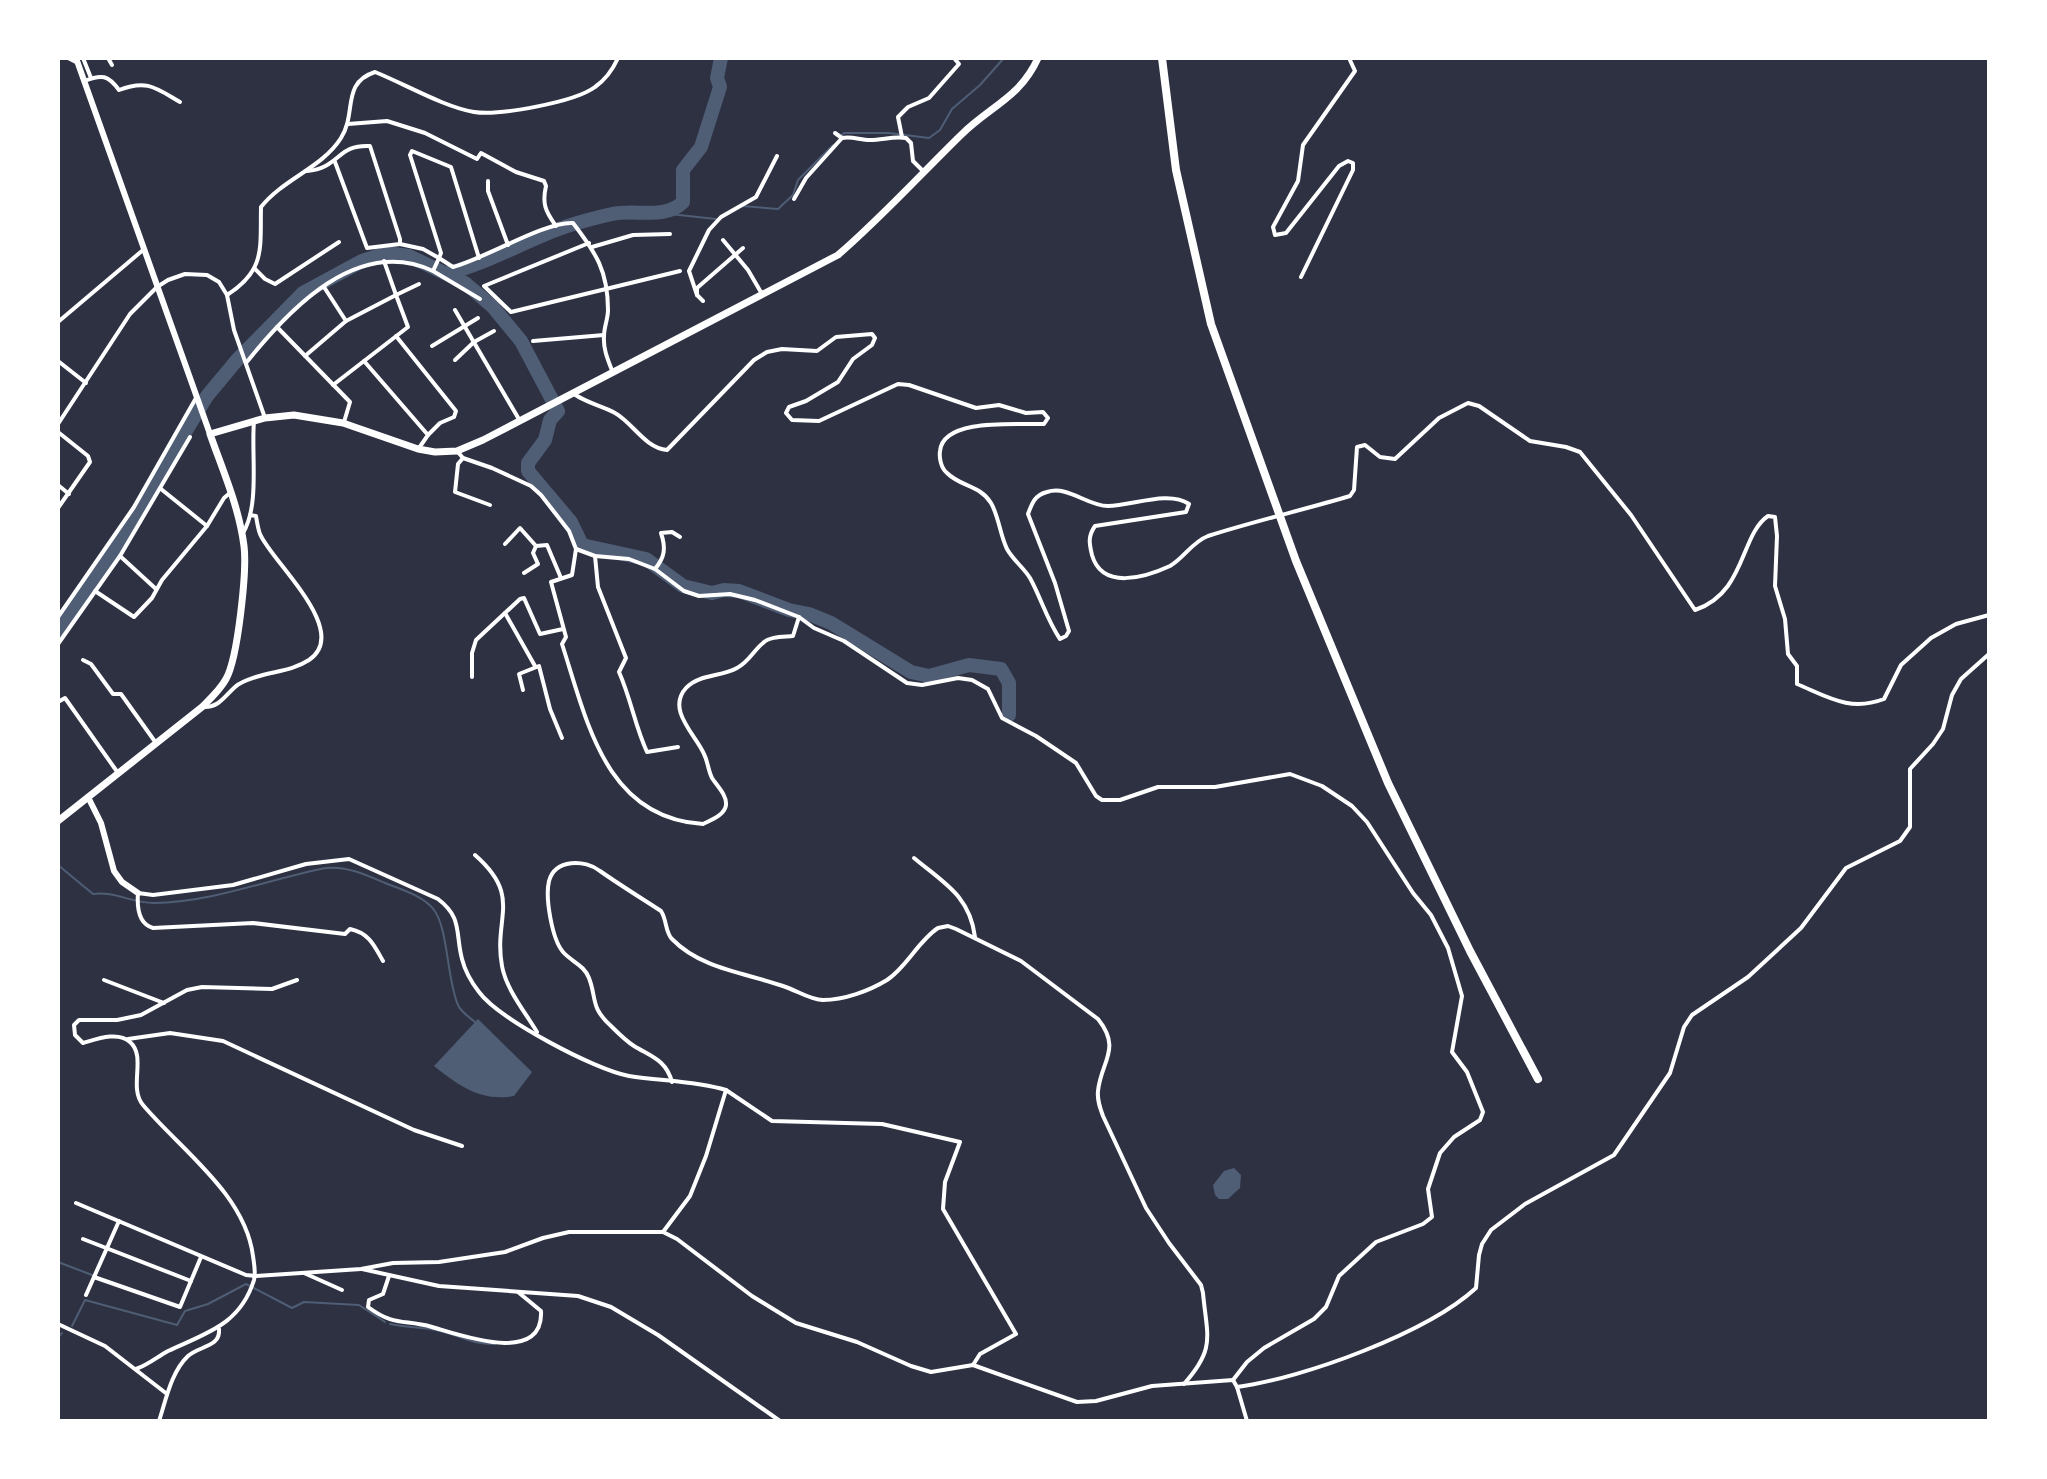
<svg xmlns="http://www.w3.org/2000/svg" width="2047" height="1479" viewBox="0 0 2047 1479" font-family="'Asap Condensed',sans-serif">
<style>
.water{fill:#4f5d75}
.lines{fill:none;stroke-linecap:round;stroke-linejoin:round}
.stream{stroke:#4f5d75;stroke-width:2}
.river{stroke:#4f5d75;stroke-width:14}
.minor{stroke:#fff;stroke-width:4}
.tertiary{stroke:#fff;stroke-width:6}
.primary{stroke:#fff;stroke-width:7}
.motorway{stroke:#fff;stroke-width:8}
</style>
<rect width="100%" height="100%" fill="#2d3142"/>
<g class="water">
<path d="M478 1019 532 1072 514 1096C481 1102 459 1086 434 1066Z"/>
<polygon points="1234,1168 1241,1175 1240,1188 1228,1199 1219,1199 1215,1195 1213,1185 1224,1171"/>
</g>
<g class="lines">
<g class="stream">
<polyline points="840,137 844,133 889,133 929,138 940,130 952,109 980,85 1004,58"/>
<polyline points="742,206 778,209 793,195 798,180 833,145"/>
<polyline points="661,213 716,219"/>
<path d="M58 865 93 894C114 891 132 903 154 903 214 902 269 879 326 868 347 866 366 875 385 883 400 889 424 896 434 910 448 928 447 980 458 1005 461 1012 469 1017 475 1022"/>
<polyline points="58,1262 92,1275"/>
<path d="M390 1324C404 1327 417 1327 430 1329 453 1332 471 1345 495 1344"/>
<polyline points="72,1326 85,1300 177,1325 185,1311 208,1304 246,1284 292,1308 304,1302 359,1305 385,1322"/>
<polyline points="58,1338 62,1333"/>
</g>
<g class="river">
<path d="M448 273C482 265 514 247 546 234 567 225 590 219 612 214 636 209 665 220 683 202V170L701 147 720 87 717 78 721 58"/>
<polyline points="58,630 116,547 207,396 237,360 303,293 362,261 387,253 409,256 465,283 493,307 521,341 558,411 550,420 545,440 528,463 528,471 571,522 582,545 646,559 683,586 712,593 724,590 739,591 789,610 809,614 831,623 911,672 929,676 969,665 1001,669 1009,683 1009,715"/>
</g>
<g class="minor">
<polyline points="68,58 78,63"/>
<polyline points="83,58 91,78"/>
<polyline points="108,58 112,65"/>
<path d="M84 81C102 74 108 75 119 90 147 79 156 88 180 102"/>
<path d="M348 124 387 121 425 133 477 159 481 153 516 172 544 181 546 186C542 203 545 211 556 226"/>
<polyline points="835,133 842,138"/>
<polyline points="902,137 898,117 908,107 929,98 959,64 954,58"/>
<path d="M307 171C340 168 337 144 370 146L400 239V244L367 248 335 162"/>
<polyline points="488,181 488,191 508,245"/>
<path d="M794 199 806 178 842 138C852 136 860 140 870 140 883 140 893 136 906 138L911 143 913 161 924 172"/>
<polyline points="723,240 748,270 762,294"/>
<polyline points="589,243 484,286 511,312 680,271"/>
<polyline points="592,247 633,235 670,234"/>
<path d="M479 258 451 167 412 151 410 155 441 253 439 258 453 267C484 259 546 221 573 223 596 253 608 271 608 310 608 319 604 327 604 336 603 349 608 360 613 373"/>
<polyline points="255,269 265,279 275,284 339,242"/>
<polyline points="433,271 480,299"/>
<polyline points="1301,277 1353,170 1353,163 1348,161 1339,166 1286,233 1275,235 1273,227 1298,181 1303,145 1355,71 1349,58"/>
<path d="M227 295C266 270 260 248 261 207 283 179 322 168 341 138 357 113 341 83 375 72 405 84 444 107 474 112 499 116 575 102 595 87 605 80 613 69 618 58"/>
<polyline points="697,295 689,271 709,230 721,217 756,197 777,156"/>
<polyline points="703,301 697,295 697,288 743,248"/>
<polyline points="455,310 520,421"/>
<polyline points="346,321 396,295 384,261"/>
<polyline points="58,322 143,250"/>
<polyline points="277,327 350,402 344,422"/>
<polyline points="396,336 456,411 454,417 440,423 428,435"/>
<polyline points="533,341 604,335"/>
<polyline points="432,346 478,318"/>
<polyline points="305,356 346,321 324,287"/>
<polyline points="455,360 474,342 494,331"/>
<polyline points="58,361 86,383"/>
<polyline points="364,361 428,435 419,448"/>
<path d="M246 363C290 308 358 236 433 271L439 258 423 249 400 244"/>
<polyline points="333,385 408,327 396,295 419,284"/>
<path d="M574 394C587 403 602 406 615 413 633 423 645 448 667 450L754 360 767 352 782 349 817 351 836 337 872 334 875 338 872 345 853 359 838 382 806 401 789 407 786 413 792 420 819 421 898 384 909 385 976 408 999 405 1026 413 1043 412 1048 418 1044 424C1019 425 943 417 940 451 939 458 941 468 947 473 961 487 980 485 991 503 999 517 1000 535 1007 549 1013 560 1024 568 1030 578 1041 598 1047 620 1060 639L1066 636 1069 631 1055 583 1028 514C1032 503 1035 495 1047 492 1068 485 1087 506 1108 506 1132 506 1168 490 1189 504L1186 512 1095 526C1088 536 1089 543 1092 555 1102 590 1144 578 1170 566 1184 558 1192 542 1208 536 1255 521 1303 510 1350 496L1354 490 1357 447 1365 445 1380 457 1395 459 1439 418 1468 403 1479 406 1530 441 1566 447 1580 452 1631 515 1695 610C1746 593 1740 535 1768 516L1775 517 1777 536 1775 586 1785 619 1788 654 1797 666V684C1828 697 1850 712 1884 699L1901 665 1931 638 1956 624 1989 615"/>
<polyline points="58,424 130,314 157,287 168,280 185,274 207,275 219,282 227,295 234,330 265,418"/>
<polyline points="58,432 88,456 90,462 58,508"/>
<path d="M457 451 463 458 492 468 531 486 541 495 569 531 576 549 572 575 551 582 566 637 562 644C587 721 605 818 703 824 711 820 725 815 726 805 727 795 717 786 712 778 708 770 708 762 704 754 696 735 666 710 686 688 699 674 721 677 737 668 749 662 753 651 763 643 770 636 784 637 793 636L799 617"/>
<polyline points="463,458 458,464 455,492 490,505"/>
<polyline points="58,485 69,494"/>
<polyline points="161,489 207,526"/>
<path d="M243 533C260 505 251 454 254 421"/>
<polyline points="505,544 520,528 536,546 533,553 538,564 524,573"/>
<polyline points="536,546 547,545 561,578"/>
<polyline points="576,549 595,556 629,559 655,569 684,591 699,596 730,594 755,600 799,617 814,628 844,641 907,683 922,685 958,678 972,680 988,689 1002,718 1036,736 1076,763 1096,796 1102,800 1120,800 1158,787 1215,787 1290,774 1322,786 1352,806 1367,822 1413,893 1431,915 1448,948 1462,996 1452,1052 1467,1072 1483,1112 1480,1120 1454,1137 1440,1153 1428,1189 1432,1217 1423,1224 1376,1242 1339,1276 1326,1307 1314,1319 1264,1348 1247,1362 1233,1380"/>
<path d="M595 556 598 587 626 658 619 672C631 699 635 726 647 752L678 747"/>
<path d="M655 569C665 557 666 548 661 533L672 532 680 537"/>
<polyline points="156,589 120,556 190,437"/>
<polyline points="95,591 134,617 152,598 162,580 207,526 224,498 231,492"/>
<polyline points="505,613 535,666"/>
<polyline points="58,617 134,507 196,398"/>
<polyline points="58,644 120,556"/>
<polyline points="83,660 91,664 113,694 121,694 156,743"/>
<polyline points="472,677 472,653 476,640 520,599 524,598 540,634 563,629"/>
<polyline points="523,690 519,674 539,666 550,709 562,738"/>
<polyline points="58,702 65,698 118,773"/>
<path d="M205 707C219 707 225 696 235 687 239 683 250 679 256 677 274 671 292 671 309 660 352 631 271 561 260 534 258 529 257 522 256 516L250 515"/>
<path d="M475 855C523 897 493 917 502 966 506 989 525 1012 537 1032"/>
<path d="M914 858C944 883 970 896 975 937"/>
<path d="M383 961C374 945 369 933 350 929L345 934 253 923 153 928C138 924 137 906 138 893L153 895 233 885 306 864 349 859 438 899C463 918 455 933 462 959 465 971 472 983 479 992 499 1019 595 1070 629 1076 661 1081 695 1081 726 1090L706 1156 690 1196 663 1232"/>
<polyline points="104,980 164,1003"/>
<polyline points="128,1039 170,1033 223,1041 414,1130 462,1146"/>
<path d="M672 1082C666 1060 652 1057 634 1046 626 1041 618 1033 611 1026 590 1007 597 999 589 978 584 965 572 962 563 952 552 939 545 898 549 881 555 859 585 859 600 871 620 885 641 898 661 911 667 920 665 932 672 939 701 969 746 973 783 986 796 990 810 1000 823 1000 844 1000 869 991 887 980 907 967 918 941 938 928L948 926 956 929 1021 961 1098 1019C1122 1049 1101 1061 1098 1091 1097 1100 1100 1108 1103 1116L1146 1208 1169 1243 1201 1285 1203 1293C1207 1337 1216 1348 1184 1384"/>
<polyline points="726,1090 772,1121 882,1124 960,1142 945,1182 943,1209 1016,1334 980,1354 973,1365"/>
<polyline points="76,1203 246,1275 256,1276 361,1269 393,1263 439,1262 505,1252 543,1238 569,1232 663,1232 677,1239 752,1296 796,1323 857,1342 911,1366 931,1372 973,1365 1077,1402 1096,1401 1152,1386 1233,1380 1237,1387 1247,1421"/>
<polyline points="83,1239 191,1281"/>
<polyline points="362,1269 439,1286 578,1296 611,1307 658,1335 780,1421"/>
<polyline points="304,1273 342,1290"/>
<path d="M389 1276 383 1294 369 1300 368 1307C395 1327 404 1319 432 1327 460 1335 544 1366 541 1311L518 1292"/>
<polyline points="94,1277 180,1307 201,1257"/>
<polyline points="86,1295 119,1221"/>
<polyline points="58,1324 105,1346 167,1394"/>
<path d="M136 1369C148 1365 157 1357 168 1351 206 1333 240 1325 254 1280 256 1272 254 1264 253 1256 245 1194 181 1150 143 1105 128 1087 147 1057 130 1042 118 1031 97 1039 83 1043L75 1035 74 1025 79 1020H117L141 1015 187 990 202 987 272 989 297 980"/>
<path d="M1237 1387C1304 1378 1427 1333 1476 1288L1479 1255 1482 1244 1491 1230 1525 1204 1614 1155 1670 1073 1684 1027 1692 1015 1748 977 1801 928 1846 868 1900 841 1910 827V769L1933 744 1943 729 1952 695 1961 679 1989 654"/>
<path d="M159 1421C166 1400 171 1372 188 1356 199 1346 221 1347 219 1329"/>
</g>
<g class="tertiary">
<polyline points="76,58 210,434"/>
<polyline points="88,797 101,823 114,871 122,882 138,893"/>
</g>
<path class="primary" d="M58 821 202 707C211 698 220 690 226 679 238 658 247 570 244 546 239 507 223 471 210 434L265 418 294 415 343 423 418 449 435 452 457 451 483 440 838 255C881 218 920 175 961 135 990 106 1020 98 1038 58"/>
<polyline class="motorway" points="1162,58 1176,170 1211,324 1296,561 1388,783 1470,951 1538,1079"/>
</g>
<rect width="2047" height="1479" fill="none" stroke="#ffffff" stroke-width="120"/>
</svg>
